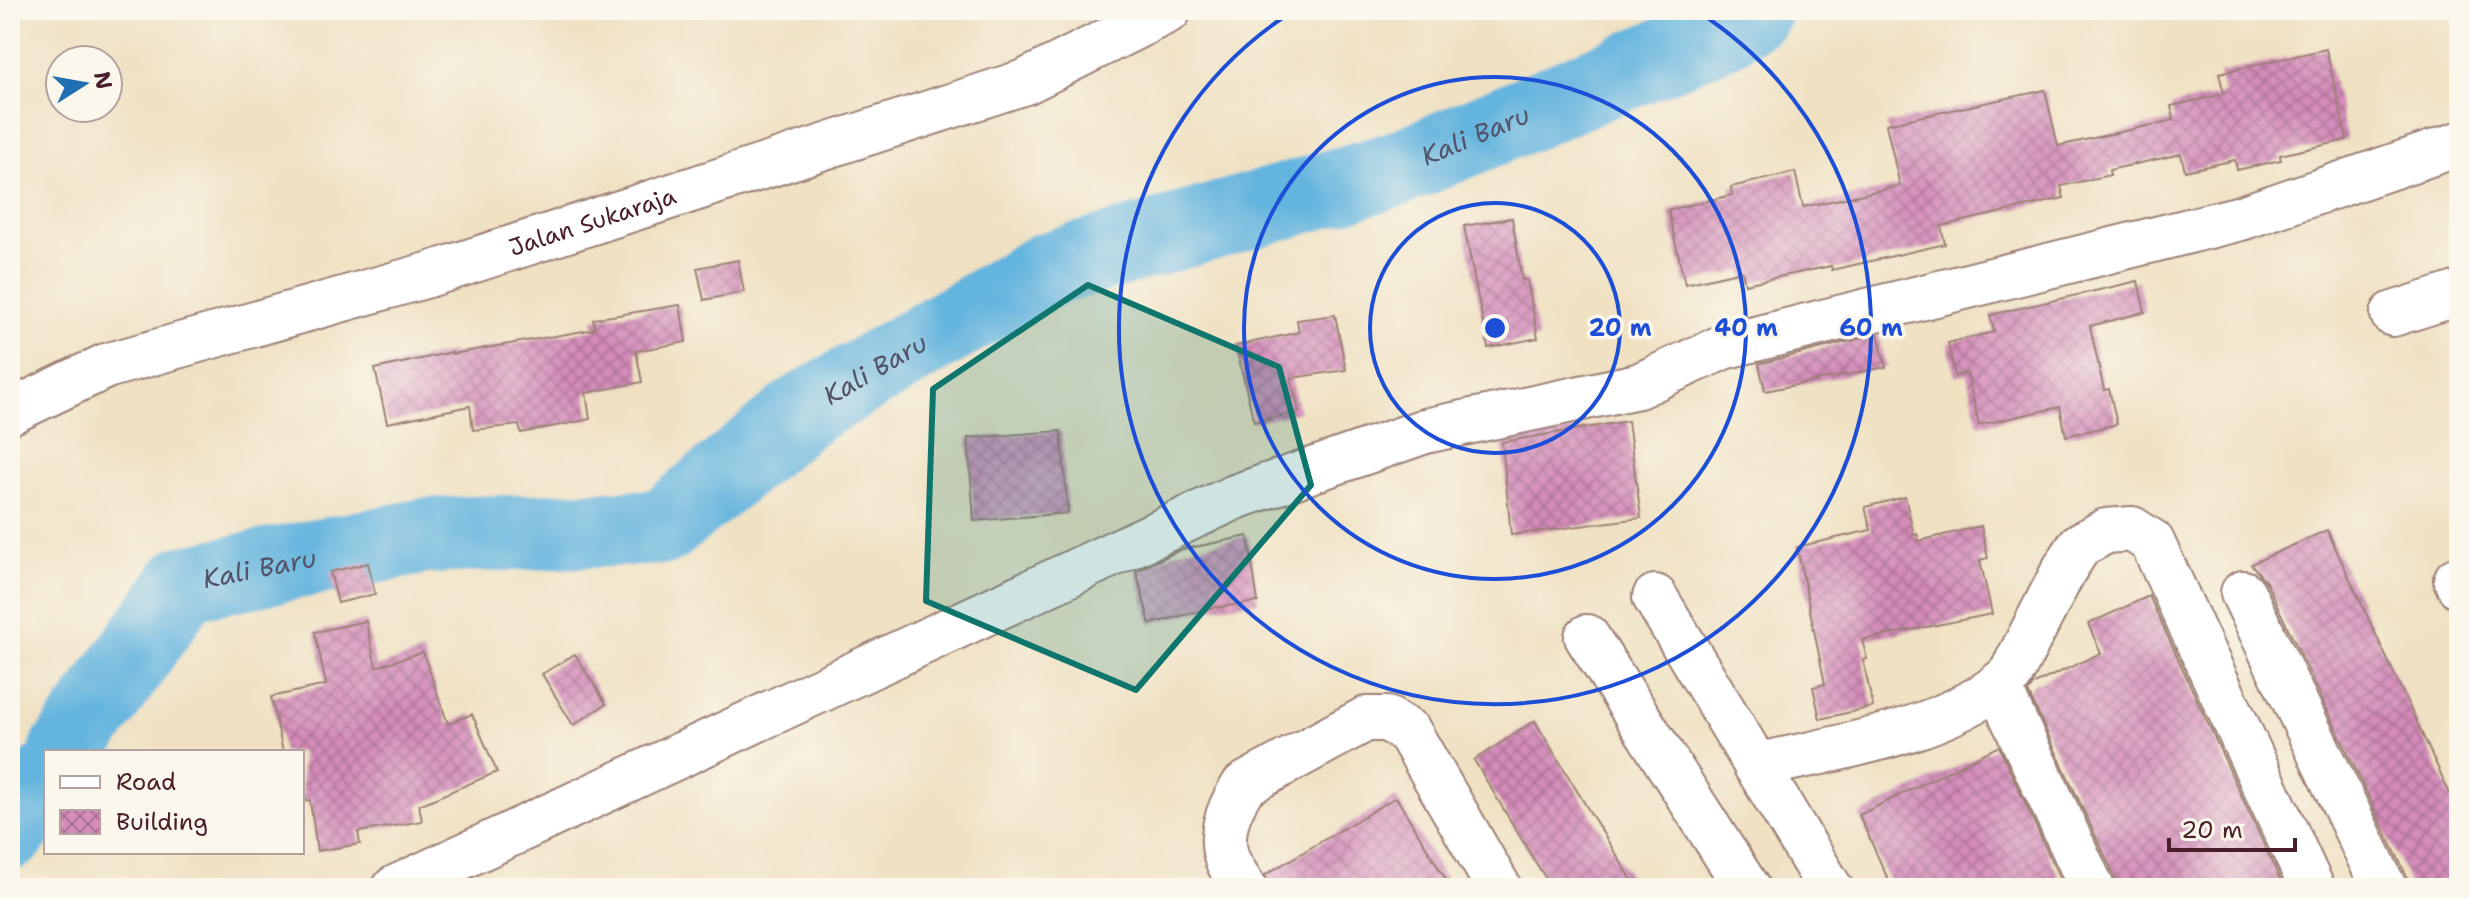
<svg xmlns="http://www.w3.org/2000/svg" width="2469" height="898" viewBox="0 0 2469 898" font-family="'Shantell Sans',sans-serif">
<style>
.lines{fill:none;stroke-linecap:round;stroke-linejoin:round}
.river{stroke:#63b4de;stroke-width:76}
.building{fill:url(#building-cross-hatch)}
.minor-casing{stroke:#9c8076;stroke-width:48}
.minor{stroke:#fff;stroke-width:44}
.marked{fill:#0f766e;fill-opacity:0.2;stroke:#0f766e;stroke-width:6;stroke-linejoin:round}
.ring{fill:none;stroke:#1d4ed8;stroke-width:4}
.labels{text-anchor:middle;stroke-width:7;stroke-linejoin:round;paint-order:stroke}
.street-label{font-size:24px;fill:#4a1f2b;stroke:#fbf7ec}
.water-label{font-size:26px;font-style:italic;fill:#53536a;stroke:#fbf7ec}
.centre{fill:#1d4ed8;stroke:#fbf7ec;stroke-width:4}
.ring-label{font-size:24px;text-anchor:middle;font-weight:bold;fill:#1d4ed8;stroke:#fbf7ec;stroke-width:7;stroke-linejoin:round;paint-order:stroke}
</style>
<defs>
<pattern id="building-cross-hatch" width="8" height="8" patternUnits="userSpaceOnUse" patternTransform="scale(2)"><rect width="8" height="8" fill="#d48cba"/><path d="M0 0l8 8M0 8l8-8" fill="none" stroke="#ae7297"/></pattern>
</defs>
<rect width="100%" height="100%" fill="#fbf7ec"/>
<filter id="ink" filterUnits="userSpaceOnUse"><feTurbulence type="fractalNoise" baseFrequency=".0125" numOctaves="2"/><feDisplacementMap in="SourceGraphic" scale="16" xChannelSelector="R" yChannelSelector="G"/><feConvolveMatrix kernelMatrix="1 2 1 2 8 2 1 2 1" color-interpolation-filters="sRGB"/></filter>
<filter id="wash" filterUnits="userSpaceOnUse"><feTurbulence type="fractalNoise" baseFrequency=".006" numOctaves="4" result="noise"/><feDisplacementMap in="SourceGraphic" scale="32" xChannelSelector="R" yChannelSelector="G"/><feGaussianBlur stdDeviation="1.8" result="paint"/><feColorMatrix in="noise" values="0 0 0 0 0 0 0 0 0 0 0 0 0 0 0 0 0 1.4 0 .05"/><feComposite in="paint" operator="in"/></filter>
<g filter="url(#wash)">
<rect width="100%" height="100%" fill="#efe1c2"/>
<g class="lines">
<g class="river">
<path id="s1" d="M67 752 185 583 425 536 663 527 803 411 1046 270 1396 169 1722 31 1754 10"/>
<polyline points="10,832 46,781"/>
</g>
</g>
<g id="blocks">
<g class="building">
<polygon points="2326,49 2347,140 2280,155 2281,160 2237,170 2235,160 2185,171 2181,154 2109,170 2110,175 2061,186 2064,198 1941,226 1945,244 1832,270 1831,266 1745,284 1742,271 1685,284 1668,210 1732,195 1731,187 1795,172 1803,207 1900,186 1886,124 2045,90 2058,146 2174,120 2171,106 2224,94 2219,73"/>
<polygon points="1512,218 1522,280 1527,280 1538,338 1488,348 1464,226"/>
<polygon points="738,260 744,292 704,300 697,268"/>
<polygon points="2138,281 2145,312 2090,326 2104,390 2109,389 2117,424 2066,436 2060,407 1979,425 1967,373 1955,376 1948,343 1994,332 1990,315"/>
<polygon points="680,305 686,342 636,351 642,382 586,393 590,419 521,433 519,425 473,430 470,406 387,423 375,369 452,352 452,354 595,329 593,319"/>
<polygon points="1335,315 1346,370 1291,378 1299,412 1254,422 1236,346 1299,332 1297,320"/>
<polygon points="1878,334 1886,367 1765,391 1759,364"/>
<polygon points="1628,421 1641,518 1511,535 1502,442"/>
<polygon points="1061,431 1068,513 974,521 968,438"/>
<polygon points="1905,497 1914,535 1917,534 1919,541 1981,526 1988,558 1980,560 1992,614 1862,640 1867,659 1863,660 1873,707 1820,719 1813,687 1825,684 1797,547 1871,530 1865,507"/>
<polygon points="2327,530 2459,813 2459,888 2409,888 2407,877 2266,582 2251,564"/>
<polygon points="1248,536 1258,602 1211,608 1150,624 1136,571 1180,550"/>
<polygon points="368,563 375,594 338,603 330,572"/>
<polygon points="2149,596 2284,888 2117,888 2115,877 2028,692 2034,684 2101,653 2088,624"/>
<polygon points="366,621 376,667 423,652 448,724 472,714 497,772 419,805 422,821 358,832 360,844 317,851 310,800 302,801 302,752 283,752 271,697 326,685 315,632"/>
<polygon points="575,654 606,704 573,725 542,674"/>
<polygon points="1535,721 1591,814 1637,888 1552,888 1536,863 1474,760"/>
<polygon points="1999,746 2064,888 1892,888 1859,815"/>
<polygon points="1396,797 1451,888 1269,888 1265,875"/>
</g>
</g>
</g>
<g filter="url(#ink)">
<use href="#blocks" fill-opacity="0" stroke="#9c8076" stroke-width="2"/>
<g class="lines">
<g class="minor-casing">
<g id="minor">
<polyline points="2393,314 2459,293"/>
<path id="s2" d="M10 412 106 366 428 275 1025 82 1169 10"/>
<polyline points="2456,580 2459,586"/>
<polyline points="2243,593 2384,888"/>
<polyline points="1655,597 1830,888"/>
<polyline points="1587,637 1747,888"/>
<polyline points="1998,686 2092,888"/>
<path d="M1756 766C1834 748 1953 731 2011 674L2064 570 2080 545 2106 531 2132 529 2152 542 2312 888"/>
<polyline points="395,888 1235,497 1425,431 1638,386 1723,347 2241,218 2459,144"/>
<path d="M1244 888C1239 879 1231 869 1227 859 1218 833 1230 806 1244 785L1366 719H1387L1409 732 1499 888"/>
</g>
</g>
<use href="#minor" class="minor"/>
</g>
</g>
<path class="marked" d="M1088 285 1279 367 1311 485 1136 690 926 601 933 389Z"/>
<g class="ring">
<circle cx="1495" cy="328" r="125"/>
<circle cx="1495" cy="328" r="251"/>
<path d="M1697 11A376 376 0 1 1 1293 11"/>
</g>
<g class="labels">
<g class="street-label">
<text dy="8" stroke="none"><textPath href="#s2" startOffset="614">Jalan Sukaraja</textPath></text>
</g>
<g class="water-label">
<text dy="9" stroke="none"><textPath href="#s1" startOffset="1602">Kali Baru</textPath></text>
<text dy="9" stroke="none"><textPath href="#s1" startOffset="954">Kali Baru</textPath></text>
<text dy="9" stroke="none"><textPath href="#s1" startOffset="282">Kali Baru</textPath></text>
</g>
</g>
<circle cx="1495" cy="328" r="12" class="centre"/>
<g class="ring-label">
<text x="1620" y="336">20 m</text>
<text x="1746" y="336">40 m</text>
<text x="1871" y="336">60 m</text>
</g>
<rect width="2469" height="898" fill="none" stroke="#fbf7ec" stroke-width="40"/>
<rect x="44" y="750" width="260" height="104" fill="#fbf7ec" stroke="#b4a19f" stroke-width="2"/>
<rect x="60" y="776" width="40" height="12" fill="#ffffff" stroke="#b4a19f" stroke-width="2"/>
<text x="116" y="790" font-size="24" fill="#4a1f2b">Road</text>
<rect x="60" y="810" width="40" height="24" fill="url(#building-cross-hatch)" stroke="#b4a19f" stroke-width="2"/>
<text x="116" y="830" font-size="24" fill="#4a1f2b">Building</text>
<g transform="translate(84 84) rotate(79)"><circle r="38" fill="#fbf7ec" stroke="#b4a19f" stroke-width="2"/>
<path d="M0-6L14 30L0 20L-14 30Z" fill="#1f6fb2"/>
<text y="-12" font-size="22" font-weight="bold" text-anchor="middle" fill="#4a1f2b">N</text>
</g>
<path d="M2169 838v12h126v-12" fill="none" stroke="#4a1f2b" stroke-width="4"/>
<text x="2181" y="838" font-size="24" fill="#4a1f2b" stroke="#fbf7ec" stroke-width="6" paint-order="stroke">20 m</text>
</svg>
